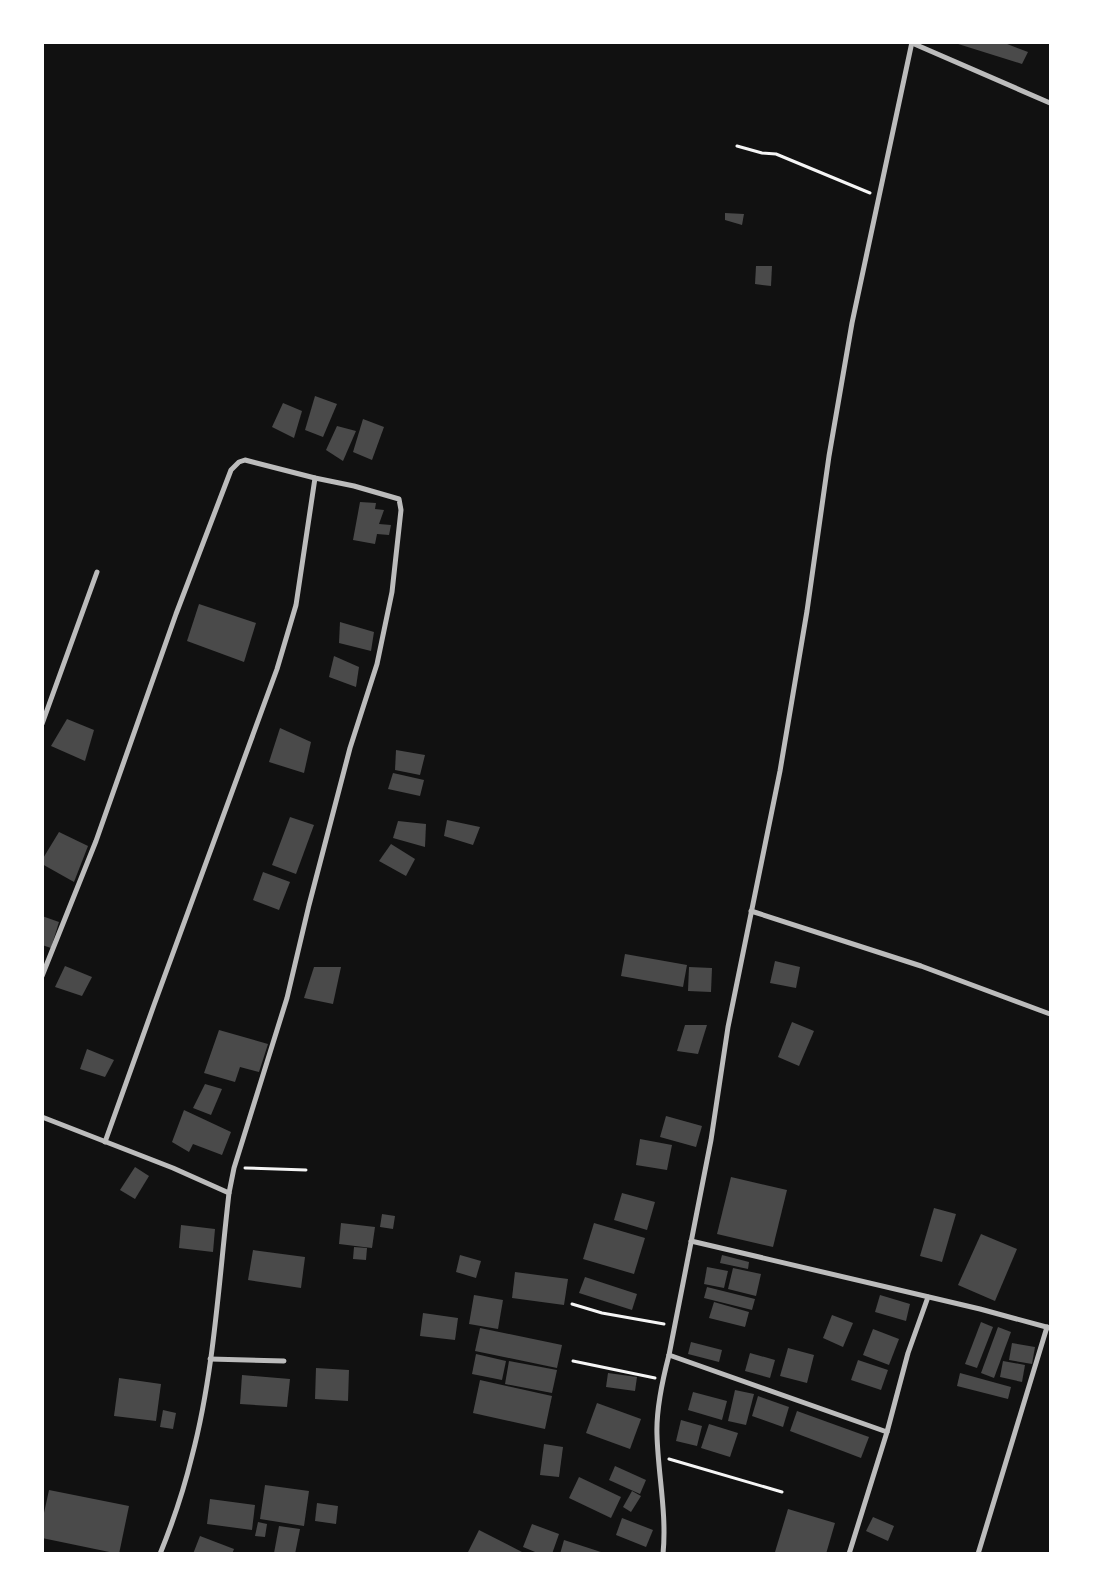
<svg xmlns="http://www.w3.org/2000/svg" width="1093" height="1596" viewBox="0 0 1093 1596" font-family="'Exo 2',sans-serif">
<style>
.building{fill:#4a4a4a}
.lines{fill:none;stroke-linecap:round;stroke-linejoin:round}
.path{stroke:#f5f5f5;stroke-width:3}
.minor{stroke:#bcbcbc;stroke-width:5}
</style>
<rect width="100%" height="100%" fill="#111"/>
<g class="building">
<polygon points="1002,42 1028,52 1022,64 955,43"/>
<polygon points="725,213 744,214 742,225 725,220"/>
<polygon points="756,266 772,266 771,286 755,284"/>
<polygon points="315,396 337,404 323,437 305,430"/>
<polygon points="283,403 302,411 294,438 272,427"/>
<polygon points="363,419 384,427 372,460 353,452"/>
<polygon points="337,426 356,431 343,461 326,450"/>
<polygon points="360,502 376,503 375,509 384,510 379,524 391,525 389,535 377,534 375,544 353,540"/>
<polygon points="199,604 256,623 244,662 187,641"/>
<polygon points="340,622 374,632 371,651 339,643"/>
<polygon points="334,656 359,667 356,687 329,677"/>
<polygon points="67,719 94,730 85,761 51,746"/>
<polygon points="280,728 311,742 304,773 269,762"/>
<polygon points="396,750 425,755 420,775 395,770"/>
<polygon points="393,773 424,780 420,796 388,789"/>
<polygon points="290,817 314,825 296,874 272,865"/>
<polygon points="447,820 480,827 473,845 444,836"/>
<polygon points="398,821 426,824 425,847 393,838"/>
<polygon points="59,832 88,846 74,882 42,864 42,860"/>
<polygon points="391,844 415,859 406,876 379,861"/>
<polygon points="263,872 290,882 279,910 253,900"/>
<polygon points="42,916 59,922 51,948 42,945"/>
<polygon points="625,954 687,965 683,987 621,976"/>
<polygon points="775,961 800,967 796,988 770,983"/>
<polygon points="65,966 92,977 82,996 55,987"/>
<polygon points="314,967 341,967 333,1004 304,998"/>
<polygon points="689,967 712,968 711,992 688,991"/>
<polygon points="792,1022 814,1031 799,1066 778,1057"/>
<polygon points="685,1025 707,1025 698,1054 677,1051"/>
<polygon points="219,1030 268,1044 259,1072 240,1067 235,1082 204,1073"/>
<polygon points="87,1049 114,1060 105,1077 80,1069"/>
<polygon points="205,1084 222,1089 211,1115 193,1108"/>
<polygon points="184,1110 231,1132 222,1155 193,1144 189,1152 172,1142"/>
<polygon points="666,1116 702,1126 696,1147 660,1137"/>
<polygon points="640,1139 672,1145 667,1170 636,1165"/>
<polygon points="135,1167 149,1176 135,1199 120,1190"/>
<polygon points="731,1177 787,1190 773,1247 717,1234"/>
<polygon points="622,1193 655,1202 647,1230 614,1220"/>
<polygon points="934,1208 956,1214 942,1262 920,1256"/>
<polygon points="382,1214 395,1216 393,1229 380,1227"/>
<polygon points="341,1223 375,1227 372,1248 339,1244"/>
<polygon points="594,1223 645,1238 634,1274 583,1259"/>
<polygon points="181,1225 215,1229 213,1252 179,1248"/>
<polygon points="981,1234 1017,1249 995,1301 958,1285"/>
<polygon points="354,1247 367,1248 366,1260 353,1259"/>
<polygon points="253,1250 305,1257 301,1288 248,1280"/>
<polygon points="460,1255 481,1261 476,1278 456,1272"/>
<polygon points="722,1255 749,1262 748,1269 720,1263"/>
<polygon points="707,1267 728,1271 724,1288 704,1284"/>
<polygon points="733,1268 761,1274 756,1296 728,1289"/>
<polygon points="515,1272 568,1279 564,1305 512,1298"/>
<polygon points="585,1277 637,1294 632,1310 579,1293"/>
<polygon points="707,1287 755,1299 752,1310 704,1298"/>
<polygon points="474,1295 503,1300 498,1329 469,1324"/>
<polygon points="880,1295 910,1304 906,1321 875,1312"/>
<polygon points="714,1302 749,1312 745,1327 709,1318"/>
<polygon points="423,1313 458,1318 455,1340 420,1336"/>
<polygon points="832,1315 853,1323 843,1347 823,1338"/>
<polygon points="981,1322 993,1327 977,1368 965,1364"/>
<polygon points="998,1327 1011,1332 994,1378 981,1373"/>
<polygon points="480,1328 562,1345 557,1368 475,1351"/>
<polygon points="873,1329 899,1339 889,1365 863,1355"/>
<polygon points="691,1342 722,1350 719,1362 688,1354"/>
<polygon points="1012,1343 1035,1347 1032,1364 1009,1360"/>
<polygon points="788,1348 814,1355 807,1383 780,1376"/>
<polygon points="750,1353 775,1360 770,1378 745,1371"/>
<polygon points="476,1354 506,1361 502,1380 472,1374"/>
<polygon points="858,1360 888,1370 881,1390 851,1380"/>
<polygon points="509,1361 557,1370 552,1393 505,1384"/>
<polygon points="1003,1361 1025,1365 1022,1382 1000,1377"/>
<polygon points="316,1368 349,1370 348,1401 315,1399"/>
<polygon points="608,1373 637,1377 635,1391 606,1387"/>
<polygon points="960,1373 1011,1387 1008,1399 957,1386"/>
<polygon points="242,1375 290,1379 287,1407 240,1404"/>
<polygon points="119,1378 161,1384 156,1421 114,1416"/>
<polygon points="480,1380 552,1396 545,1429 473,1413"/>
<polygon points="735,1390 754,1394 746,1425 728,1421"/>
<polygon points="693,1392 727,1401 722,1420 688,1410"/>
<polygon points="758,1396 789,1407 783,1427 752,1416"/>
<polygon points="597,1403 641,1419 630,1449 586,1433"/>
<polygon points="163,1410 176,1413 173,1429 160,1427"/>
<polygon points="797,1411 869,1437 861,1458 790,1431"/>
<polygon points="681,1420 702,1426 697,1446 676,1441"/>
<polygon points="709,1424 738,1433 730,1457 701,1448"/>
<polygon points="544,1444 563,1447 559,1477 540,1475"/>
<polygon points="615,1466 646,1480 640,1494 609,1480"/>
<polygon points="579,1477 621,1497 611,1518 569,1498"/>
<polygon points="265,1485 309,1491 304,1526 260,1519"/>
<polygon points="49,1490 129,1506 119,1554 42,1538 42,1522"/>
<polygon points="632,1491 641,1496 631,1512 623,1507"/>
<polygon points="210,1499 255,1505 252,1530 207,1524"/>
<polygon points="317,1503 338,1506 336,1524 315,1521"/>
<polygon points="788,1509 835,1523 826,1554 775,1552"/>
<polygon points="873,1517 894,1526 888,1541 866,1531"/>
<polygon points="622,1518 653,1530 646,1547 616,1535"/>
<polygon points="258,1522 267,1524 265,1537 255,1536"/>
<polygon points="532,1524 559,1534 552,1554 540,1554 523,1547"/>
<polygon points="279,1526 300,1529 295,1554 274,1553"/>
<polygon points="479,1530 522,1552 521,1554 467,1554"/>
<polygon points="200,1536 234,1549 232,1554 193,1554"/>
<polygon points="564,1540 604,1553 604,1554 560,1554"/>
</g>
<g class="lines">
<g class="path">
<polyline points="737,146 762,153 776,154 870,193"/>
<polyline points="245,1168 306,1170"/>
<polyline points="572,1304 602,1313 664,1324"/>
<polyline points="573,1361 655,1378"/>
<polyline points="669,1459 782,1492"/>
</g>
<g class="minor">
<polyline points="912,43 1050,103"/>
<polyline points="42,724 97,572"/>
<polyline points="751,911 921,966 1050,1014"/>
<polyline points="42,976 96,841 176,614 231,470 239,462 245,460 315,478 354,486 399,499 401,510 392,592 377,664 350,748 309,905 287,998 234,1168 229,1193 173,1168 42,1117"/>
<polyline points="105,1142 154,1005 277,669 296,605 315,478"/>
<polyline points="691,1241 980,1309 1050,1328"/>
<polyline points="669,1355 887,1432 908,1353 928,1297"/>
<polyline points="210,1359 284,1361"/>
<path d="M160 1554C173 1522 184 1489 192 1456 214 1373 219 1279 229 1193"/>
<path d="M663 1554C667 1514 658 1474 657 1435 656 1411 663 1378 669 1355L711 1140 728 1027 780 771 807 611 829 456 852 323 912 42"/>
<polyline points="849,1554 887,1432"/>
<polyline points="978,1554 1047,1327"/>
</g>
</g>
<rect width="1093" height="1596" fill="none" stroke="#ffffff" stroke-width="88"/>
</svg>
